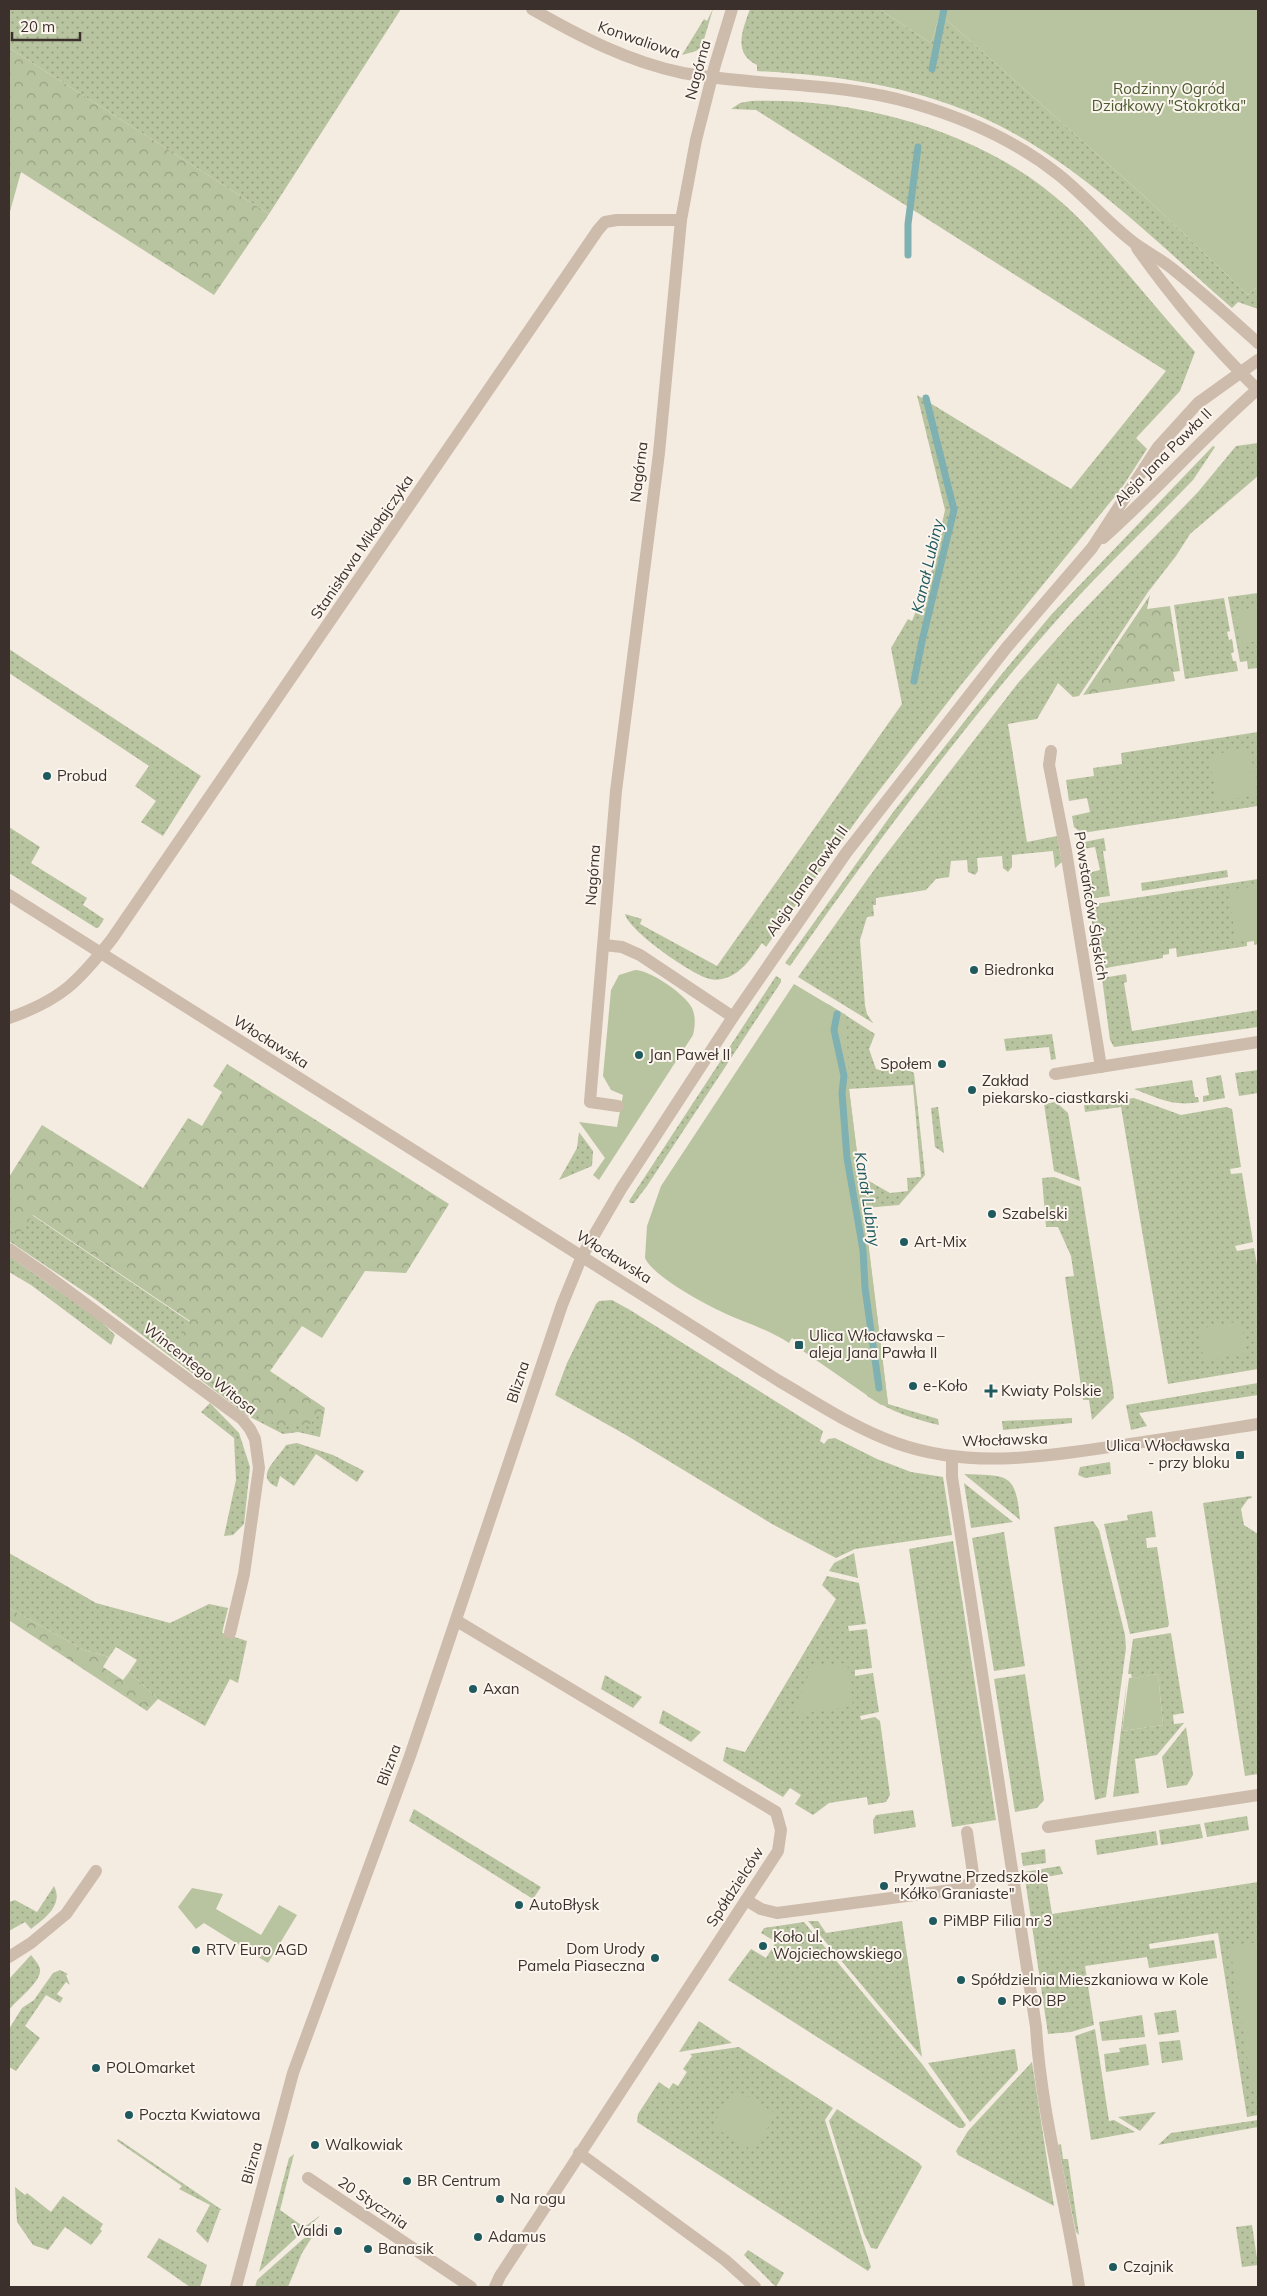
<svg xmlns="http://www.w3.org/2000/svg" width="1267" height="2296" viewBox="0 0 1267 2296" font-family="Mulish,sans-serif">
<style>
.grass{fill:url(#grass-dots);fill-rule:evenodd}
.forest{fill:url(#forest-crowns)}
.green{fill:#b8c4a0}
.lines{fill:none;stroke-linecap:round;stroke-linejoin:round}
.stream{stroke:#7fb0b2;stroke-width:7}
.minor{stroke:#cdbbac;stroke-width:12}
.poi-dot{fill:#1f5a5e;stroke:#fbf5ee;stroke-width:2}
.labels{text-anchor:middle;stroke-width:4;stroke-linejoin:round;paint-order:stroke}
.street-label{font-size:15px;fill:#3b302b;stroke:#fbf5ee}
.park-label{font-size:15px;fill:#4a5a2e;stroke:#fbf5ee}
.poi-label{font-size:15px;fill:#3b302b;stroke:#fbf5ee;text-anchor:start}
.water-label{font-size:16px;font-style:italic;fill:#1f5a5e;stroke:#fbf5ee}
</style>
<defs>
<pattern id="grass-dots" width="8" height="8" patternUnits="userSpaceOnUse" patternTransform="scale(1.25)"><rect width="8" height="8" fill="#b8c4a0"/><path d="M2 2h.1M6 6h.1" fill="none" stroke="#97a083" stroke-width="1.8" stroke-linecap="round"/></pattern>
<pattern id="forest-crowns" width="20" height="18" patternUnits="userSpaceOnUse" patternTransform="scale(1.25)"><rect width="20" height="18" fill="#b8c4a0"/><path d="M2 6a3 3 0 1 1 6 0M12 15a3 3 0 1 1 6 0" fill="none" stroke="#97a083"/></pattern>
</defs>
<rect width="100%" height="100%" fill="#f4ebe1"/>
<g class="grass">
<polygon points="9,9 401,9 269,214 9,48"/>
<polygon points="713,9 702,46 696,51 682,55 704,19 707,21"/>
<path d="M750 9H879L931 43 940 14 1144 196 1248 295 1258 286V309L1238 302 1232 308C1155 241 1073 157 979 116 908 85 834 75 757 71V65C732 53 743 29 750 9Z"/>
<path d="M751 101C859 97 986 132 1067 207 1089 227 1108 251 1128 274 1150 300 1172 326 1195 352L1180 391 1136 438 1147 449 1121 489 961 685 864 810 766 947 762 943C751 958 741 975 722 979 717 980 711 980 707 978 690 973 629 931 625 914L642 919 640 924 717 966 902 704 891 648 908 619 912 621 931 573 945 510 917 395 1071 489 1166 371 756 110 731 109 740 103Z"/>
<polygon points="1258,443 1258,476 1190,534 1176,556 1148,592 1079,696 1073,697 1058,683 1037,719 1008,724 1027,842 1057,836 1062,862 1055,868 1053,851 1012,855 1012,867 1008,872 1003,868 1002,856 977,858 978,871 975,875 968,872 967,860 951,861 949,877 936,879 926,890 876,898 876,905 873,905 874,916 867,917 860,940 865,1005 867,1014 873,1023 798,977 874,870 1018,683 1070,624 1198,492 1236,446"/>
<path d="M1213 446 1215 447 1193 480C1148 527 1099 572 1056 621 960 730 873 847 790 966L785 963 894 811 1001 675 1051 615Z"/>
<polygon points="1258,593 1258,668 1248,669 1247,661 1240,662 1228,597"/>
<polygon points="1224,598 1230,631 1227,632 1229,640 1232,639 1234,652 1231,653 1233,661 1236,661 1238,671 1185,679 1174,605"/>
<polygon points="9,649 201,776 163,836 141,822 156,801 135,786 149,766 9,673"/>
<polygon points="1258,732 1258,806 1082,833 1074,827 1072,816 1090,812 1087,798 1069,801 1066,780 1094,776 1093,768 1122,764 1121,753"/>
<polygon points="9,827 40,847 31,863 87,898 83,905 104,919 99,927 96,928 9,873"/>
<polygon points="1104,838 1106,851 1103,851 1110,896 1087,899 1083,874 1100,870 1095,847 1078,850 1084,842"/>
<polygon points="1227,870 1228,877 1142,891 1141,883"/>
<polygon points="1258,879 1258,944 1254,945 1254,941 1247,942 1247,946 1177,957 1176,948 1169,949 1169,954 1163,955 1163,958 1100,969 1089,905"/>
<polygon points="1126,974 1127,982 1124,983 1132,1031 1258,1010 1258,1027 1114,1047 1110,1040 1102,978"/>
<polygon points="776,976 781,979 781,982 647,1186 634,1203 630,1203 629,1201"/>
<path d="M828 1004 875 1034 869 1049 876 1069 883 1071 900 1066 914 1073 925 1175 899 1205 864 1208 888 1404 938 1419 939 1425C913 1419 890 1411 867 1396ZM913 1085 921 1177 907 1178 908 1191 890 1193 860 1176 849 1089Z"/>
<polygon points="1052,1034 1056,1059 1051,1060 1049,1047 1006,1051 1004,1039"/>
<polygon points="1258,1070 1258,1093 1239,1096 1235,1073"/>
<polygon points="1221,1075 1225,1098 1203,1102 1203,1096 1209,1095 1206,1078"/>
<path d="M1192 1080 1195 1097H1198L1199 1102C1173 1107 1158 1098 1134 1089Z"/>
<polygon points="1134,1098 1181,1115 1226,1107 1232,1109 1241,1167 1230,1169 1231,1174 1242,1173 1253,1242 1235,1246 1237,1251 1254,1248 1258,1271 1258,1369 1168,1384 1121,1107 1085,1112 1084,1105"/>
<polygon points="1056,1102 1068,1113 1080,1181 1054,1171 1044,1104"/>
<polygon points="938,1107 944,1153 935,1147 931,1108"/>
<polygon points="579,1132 593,1151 592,1166 559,1180 577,1148"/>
<polygon points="1054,1177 1081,1187 1113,1388 1114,1398 1092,1420 1089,1400 1083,1400 1065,1277 1074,1276 1071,1256 1058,1227 1046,1227 1042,1178"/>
<polygon points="32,1215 190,1322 310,1423 325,1408 320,1437 298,1432 283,1434 248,1416 95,1299 9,1241 9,1228 17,1235"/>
<polygon points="9,1256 97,1318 115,1335 111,1345 31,1285 9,1272"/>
<polygon points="612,1300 630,1310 823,1431 820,1441 824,1444 828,1439 835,1438 877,1459 911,1472 943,1477 952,1535 855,1549 836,1558 772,1524 626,1435 555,1395 567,1363 596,1304 599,1301"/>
<polygon points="1258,1383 1258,1395 1139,1413 1147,1426 1131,1430 1126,1405"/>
<polygon points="210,1403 239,1433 250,1467 244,1524 233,1535 224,1536 236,1480 234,1438 201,1412"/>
<polygon points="1072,1418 1072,1423 1003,1430 1002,1421"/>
<path d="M297 1443 333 1455 364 1471 357 1482 316 1454 294 1486 280 1476 277 1487C253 1477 278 1459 286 1445Z"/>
<polygon points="1110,1462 1111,1474 1085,1478 1078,1475 1080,1467"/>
<path d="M964 1474C1008 1476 1016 1472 1020 1520Z"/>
<polygon points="964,1483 1013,1522 971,1528"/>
<polygon points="1251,1496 1252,1498 1248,1499 1241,1509 1244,1525 1258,1534 1258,1774 1245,1776 1203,1503"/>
<polygon points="1152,1511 1156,1537 1146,1538 1147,1548 1157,1547 1169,1624 1168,1627 1130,1634 1104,1524 1128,1520 1127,1515"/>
<polygon points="1093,1521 1099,1530 1125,1635 1126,1648 1106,1797 1095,1800 1054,1527"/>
<polygon points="1004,1532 1025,1666 994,1671 972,1538"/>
<polygon points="953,1541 996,1820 952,1827 909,1549"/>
<polygon points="9,1553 96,1603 170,1623 209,1604 228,1608 222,1633 247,1641 238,1683 230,1679 205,1726 158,1699 129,1672 137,1660 116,1647 109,1657 84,1650 9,1608"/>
<polygon points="854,1553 858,1578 829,1571 834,1563"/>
<polygon points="827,1576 859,1583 866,1624 848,1626 849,1631 867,1629 872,1668 855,1670 855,1676 873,1673 879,1712 860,1716 861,1720 875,1717 880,1721 890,1795 886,1802 868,1805 867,1797 829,1803 813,1815 795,1804 801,1795 790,1788 783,1797 723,1761 726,1747 745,1752 836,1599 822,1585"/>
<polygon points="1171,1633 1184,1713 1173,1715 1174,1724 1184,1723 1157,1755 1135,1759 1139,1793 1113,1797 1127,1679 1122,1731 1163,1725 1158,1674 1132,1678 1131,1674 1128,1674 1133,1639"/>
<polygon points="1025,1674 1044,1800 1037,1808 1015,1812 994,1679"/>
<polygon points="605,1675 642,1697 633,1708 601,1689"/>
<polygon points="663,1710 701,1732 691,1742 659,1723"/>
<polygon points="1186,1727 1193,1775 1187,1785 1167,1788 1162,1757"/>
<polygon points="414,1809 541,1887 533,1899 409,1821"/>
<polygon points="913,1810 916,1827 874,1834 873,1820 876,1815"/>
<polygon points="1247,1816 1249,1830 1207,1837 1204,1823"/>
<polygon points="1200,1824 1203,1838 1161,1845 1159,1830"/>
<polygon points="1156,1831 1158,1845 1097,1855 1095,1840"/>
<polygon points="1045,1849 1046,1863 1023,1866 1021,1853"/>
<polygon points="1060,1866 1063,1874 1046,1877 1052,1914 1258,1882 1258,2115 1247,2117 1218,1933 1149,1944 1150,1949 1214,1940 1217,1958 1149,1968 1147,1957 1085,1966 1094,2025 1071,2032 1048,2034 1024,1872"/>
<path d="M54 1886C64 1905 44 1919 31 1929L25 1922 9 1931V1902L15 1900 37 1912Z"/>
<polygon points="808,1921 818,1921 826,1933 902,1921 922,2057"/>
<polygon points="804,1922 922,2064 966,2125 963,2128 959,2128 728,1980 751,1949 766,1958 776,1942 761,1933 764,1928"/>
<path d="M31 1955C34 1959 39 1964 40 1969 42 1982 16 2000 9 2010V1979Z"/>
<polygon points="60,1970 68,1974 66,1975 70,1985 66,1982 57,1994 63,1998 60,2003 46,1995 25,2026 40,2038 16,2071 9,2067 9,2029 22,2008 34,2000 53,1973"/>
<polygon points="1176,2010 1179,2032 1158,2035 1154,2013"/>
<polygon points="1142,2015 1145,2037 1102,2041 1099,2022"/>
<polygon points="699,2021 732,2043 679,2052"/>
<polygon points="1095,2029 1109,2121 1114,2120 1135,2132 1091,2140 1075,2036"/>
<polygon points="1180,2040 1183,2060 1162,2063 1159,2042"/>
<polygon points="1146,2044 1149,2065 1106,2072 1104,2054 1120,2052 1119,2048"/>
<polygon points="739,2047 833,2108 825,2120 871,2267 868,2271 637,2122 638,2114 659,2082 669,2089 673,2083 678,2086 687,2072 683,2069 692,2056 690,2054"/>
<polygon points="1015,2049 1018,2070 970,2122 928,2063"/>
<polygon points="1032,2062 1054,2206 958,2155 956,2151 968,2131"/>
<polygon points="837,2109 919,2163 922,2167 877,2249 871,2248 864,2234 829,2121"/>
<polygon points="1156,2112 1140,2131 1118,2117"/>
<polygon points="1258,2120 1258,2127 1158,2145 1171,2133"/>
<polygon points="118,2139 222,2210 220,2210 208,2243 196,2231 210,2205 179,2189 182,2186 117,2141"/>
<polygon points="1061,2144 1063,2159 1068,2159 1079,2235 1076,2232 1058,2145"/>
<polygon points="294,2154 280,2210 304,2227 321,2215 259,2272 289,2158"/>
<polygon points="15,2187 25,2195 27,2193 51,2212 63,2196 103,2224 100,2229 102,2231 91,2245 65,2227 48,2250 33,2245 17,2222"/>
<polygon points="321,2223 302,2253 288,2287 255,2287 257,2280"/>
<polygon points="1252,2225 1258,2265 1242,2267 1236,2227"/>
<polygon points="159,2238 207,2265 200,2287 190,2287 147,2257"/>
<polygon points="748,2250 784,2273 776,2287 744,2255"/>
</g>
<g class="forest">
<polygon points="9,48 269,214 214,295 21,172 9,215"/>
<polygon points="1150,595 1147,609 1170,606 1180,671 1173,672 1175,681 1083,695"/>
<polygon points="227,1064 449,1204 406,1273 365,1271 322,1338 302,1326 270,1371 325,1408 310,1424 282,1427 252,1412 173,1348 190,1321 33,1215 17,1236 9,1228 9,1177 42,1125 143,1188 188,1118 202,1126 222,1092 213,1086"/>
<polygon points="9,1608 84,1650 109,1657 103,1667 123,1680 129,1672 158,1699 147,1711 10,1621"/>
</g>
<g class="green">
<polygon points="879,9 1258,9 1258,286 1248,295 1144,196 940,14 931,43"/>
<polygon points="1258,607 1258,641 1241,644 1235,611"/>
<polygon points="1250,748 1257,795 1217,802 1209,755"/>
<polygon points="1258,886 1258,938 1236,941 1228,890"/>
<path d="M635 970C650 970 685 994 692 1008 696 1017 695 1026 693 1035L599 1180 593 1175 605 1158 579 1122 617 1127 623 1095 611 1090 603 1076 611 990 619 975Z"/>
<path d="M794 984 846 1015 849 1089 888 1404 881 1405 803 1351 806 1347 792 1338 789 1343C766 1328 742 1322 718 1310 701 1302 652 1275 645 1258L647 1226 661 1186Z"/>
<polygon points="1241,1321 1247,1353 1204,1361 1198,1329"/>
<polygon points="847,1663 853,1706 793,1715 812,1666"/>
<polygon points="1158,1674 1163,1725 1122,1731 1129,1678"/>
<polygon points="192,1888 223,1894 216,1909 261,1935 279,1905 297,1915 268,1963 204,1923 196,1929 178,1907"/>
<polygon points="1258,1942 1258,2088 1252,2089 1230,1947"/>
<polygon points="735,2089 776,2114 754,2151 712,2126"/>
</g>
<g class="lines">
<g class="stream">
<polyline points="932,69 944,9"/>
<polyline points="908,255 908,224 918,147"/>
<polyline points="914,681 922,641 954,510 926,398"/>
<polyline points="837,1014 834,1030 844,1076 842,1093 847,1158 863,1250 865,1288 879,1388"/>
</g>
<g class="minor">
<path d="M532 9C579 36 629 62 683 73 759 87 837 81 912 103 965 118 1016 141 1059 175 1085 196 1107 222 1133 242 1146 252 1161 259 1174 270 1203 293 1230 318 1258 343"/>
<path d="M1137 248C1173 299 1214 347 1258 390"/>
<path d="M1103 538C1157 490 1204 436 1258 389"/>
<polyline points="1051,751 1049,765 1066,851 1101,1067"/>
<path d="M9 895 779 1381C817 1403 854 1428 896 1443 966 1468 1037 1458 1109 1447 1159 1440 1208 1432 1258 1424"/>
<polyline points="604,945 622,947 640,955 733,1017"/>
<path d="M9 1018C61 1000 78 982 112 939L598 230 605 222 617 220H681"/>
<polyline points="1055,1074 1258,1042"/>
<polyline points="618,1106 590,1102 616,791 659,453 681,220 696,140 715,65 732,9"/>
<polyline points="9,1249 48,1276 242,1419 250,1429 255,1439 259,1468 244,1574 230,1633"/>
<path d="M952 1457V1477L1036 2027C1041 2115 1066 2200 1079 2287"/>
<polyline points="457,1621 776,1812 781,1830 778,1851 500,2276 495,2287"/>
<polyline points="1048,1827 1258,1795"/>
<polyline points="746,1900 761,1909 777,1913 960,1889 970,1883 973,1873 967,1832"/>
<polyline points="9,1957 31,1943 66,1914 96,1871"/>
<polyline points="579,2153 725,2260 755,2287"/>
<polyline points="308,2178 471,2287"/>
<polyline points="236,2287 293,2073 410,1756 562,1305 582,1256 621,1189 733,1017 846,853 1007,647 1092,548 1158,447 1198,403 1258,360"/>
</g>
</g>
<g class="poi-dot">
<circle cx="47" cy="776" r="5"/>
<circle cx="974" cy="970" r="5"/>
<circle cx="639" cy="1055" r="5"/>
<circle cx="942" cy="1064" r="5"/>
<circle cx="972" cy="1090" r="5"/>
<circle cx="992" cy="1214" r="5"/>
<circle cx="904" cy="1242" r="5"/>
<rect x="794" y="1340" width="10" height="10" rx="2.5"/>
<circle cx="913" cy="1386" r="5"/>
<path d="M988.5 1383.5h5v5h5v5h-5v5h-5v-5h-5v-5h5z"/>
<rect x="1235" y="1450" width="10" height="10" rx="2.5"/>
<circle cx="473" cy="1689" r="5"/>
<circle cx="884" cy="1886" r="5"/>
<circle cx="519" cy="1905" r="5"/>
<circle cx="933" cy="1921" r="5"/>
<circle cx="763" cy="1946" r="5"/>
<circle cx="196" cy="1950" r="5"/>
<circle cx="655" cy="1958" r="5"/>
<circle cx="961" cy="1980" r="5"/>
<circle cx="1002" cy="2001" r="5"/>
<circle cx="96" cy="2068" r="5"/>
<circle cx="129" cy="2115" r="5"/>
<circle cx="315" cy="2145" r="5"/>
<circle cx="407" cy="2181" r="5"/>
<circle cx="500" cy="2199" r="5"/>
<circle cx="338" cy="2231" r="5"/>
<circle cx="478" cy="2237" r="5"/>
<circle cx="368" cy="2249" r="5"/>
<circle cx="1113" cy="2267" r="5"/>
</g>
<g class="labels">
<g class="street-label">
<text transform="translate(639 40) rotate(19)" y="5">Konwaliowa</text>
<text transform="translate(698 70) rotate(-75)" y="5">Nagórna</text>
<text transform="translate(1163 457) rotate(-45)" y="5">Aleja Jana Pawła II</text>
<text transform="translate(639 472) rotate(-83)" y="5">Nagórna</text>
<text transform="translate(362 547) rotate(-56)" y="5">Stanisława Mikołajczyka</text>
<text transform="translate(593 875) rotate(-86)" y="5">Nagórna</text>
<text transform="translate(807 881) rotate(-55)" y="5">Aleja Jana Pawła II</text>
<text transform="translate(1091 906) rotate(81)" y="5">Powstańców Śląskich</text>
<text transform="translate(271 1042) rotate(32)" y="5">Włocławska</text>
<text transform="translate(614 1257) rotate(32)" y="5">Włocławska</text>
<text transform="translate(200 1369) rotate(38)" y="5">Wincentego Witosa</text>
<text transform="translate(518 1382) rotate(-72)" y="5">Blizna</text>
<text transform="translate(1005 1440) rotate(-2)" y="5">Włocławska</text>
<text transform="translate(389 1765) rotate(-70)" y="5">Blizna</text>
<text transform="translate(735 1887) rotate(-57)" y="5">Spółdzielców</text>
<text transform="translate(252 2163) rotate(-75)" y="5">Blizna</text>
<text transform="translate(373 2203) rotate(34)" y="5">20 Stycznia</text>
</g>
<g class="park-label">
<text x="1169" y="94">Rodzinny Ogród<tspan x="1169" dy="17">Działkowy "Stokrotka"</tspan></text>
</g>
<g class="poi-label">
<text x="57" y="781">Probud</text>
<text x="984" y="975">Biedronka</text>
<text x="649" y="1060">Jan Paweł II</text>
<text x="932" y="1069" text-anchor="end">Społem</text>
<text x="982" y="1086">Zakład<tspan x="982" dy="17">piekarsko-ciastkarski</tspan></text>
<text x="1002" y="1219">Szabelski</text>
<text x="914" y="1247">Art-Mix</text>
<text x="809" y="1341">Ulica Włocławska –<tspan x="809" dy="17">aleja Jana Pawła II</tspan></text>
<text x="923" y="1391">e-Koło</text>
<text x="1001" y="1396">Kwiaty Polskie</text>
<text x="1230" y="1451" text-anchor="end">Ulica Włocławska<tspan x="1230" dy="17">- przy bloku</tspan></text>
<text x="483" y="1694">Axan</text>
<text x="894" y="1882">Prywatne Przedszkole<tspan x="894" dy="17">"Kółko Graniaste"</tspan></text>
<text x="529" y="1910">AutoBłysk</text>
<text x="943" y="1926">PiMBP Filia nr 3</text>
<text x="773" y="1942">Koło ul.<tspan x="773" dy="17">Wojciechowskiego</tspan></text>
<text x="645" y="1954" text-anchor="end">Dom Urody<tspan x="645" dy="17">Pamela Piaseczna</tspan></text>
<text x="206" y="1955">RTV Euro AGD</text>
<text x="971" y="1985">Spółdzielnia Mieszkaniowa w Kole</text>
<text x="1012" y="2006">PKO BP</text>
<text x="106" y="2073">POLOmarket</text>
<text x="139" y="2120">Poczta Kwiatowa</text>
<text x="325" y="2150">Walkowiak</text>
<text x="417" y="2186">BR Centrum</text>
<text x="510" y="2204">Na rogu</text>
<text x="328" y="2236" text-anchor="end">Valdi</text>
<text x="488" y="2242">Adamus</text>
<text x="378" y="2254">Banasik</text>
<text x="1123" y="2272">Czajnik</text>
</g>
<g class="water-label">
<text transform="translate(927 566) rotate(-77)" y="6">Kanał Lubiny</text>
<text transform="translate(868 1199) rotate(81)" y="6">Kanał Lubiny</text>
</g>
</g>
<rect width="1267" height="2296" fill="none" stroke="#3b302b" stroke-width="20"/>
<path d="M12 32v8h68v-8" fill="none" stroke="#3b302b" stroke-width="2.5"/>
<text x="20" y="32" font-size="15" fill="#3b302b" stroke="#fbf5ee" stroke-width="4" paint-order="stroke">20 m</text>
</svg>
